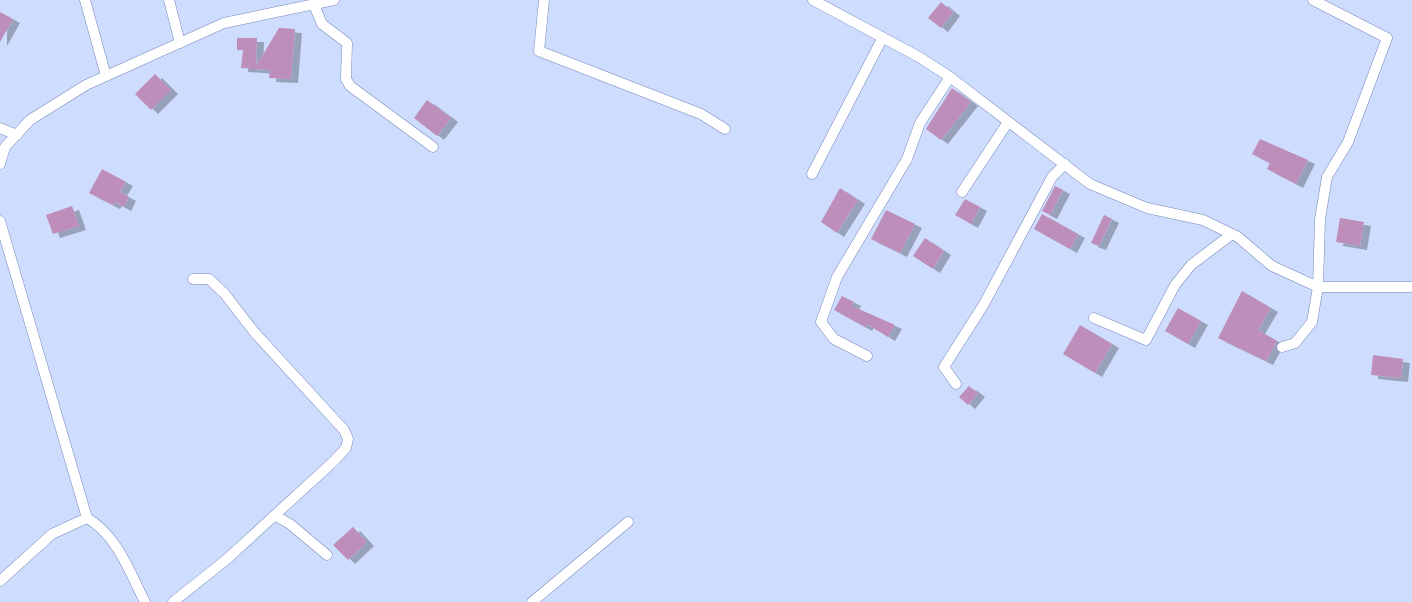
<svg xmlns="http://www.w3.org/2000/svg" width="1412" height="602" viewBox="0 0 1412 602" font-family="Jost,sans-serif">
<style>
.building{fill:#bd8eba;filter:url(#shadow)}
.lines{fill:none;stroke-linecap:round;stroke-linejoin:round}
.minor-casing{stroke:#7588bc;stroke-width:11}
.minor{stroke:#fff;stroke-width:10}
</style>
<defs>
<filter id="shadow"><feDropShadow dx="7" dy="4" stdDeviation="0" flood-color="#0004"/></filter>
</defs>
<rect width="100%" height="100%" fill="#cedcfe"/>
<g class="building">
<polygon points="941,2 953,12 941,28 928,18"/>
<polygon points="0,12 13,19 0,42"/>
<polygon points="279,28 295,29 291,79 269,78 270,70 241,68 243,50 237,50 237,38 257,38 256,66"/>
<polygon points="155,74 171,90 151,110 135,94"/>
<polygon points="952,88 971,102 941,140 926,129"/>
<polygon points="427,100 451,118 437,136 414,118"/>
<polygon points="1260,139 1308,160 1296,184 1267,169 1270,163 1252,154"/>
<polygon points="102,169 126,182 120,192 129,197 124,207 115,202 113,205 89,193"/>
<polygon points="1055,186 1063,190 1050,215 1042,211"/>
<polygon points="840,188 858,200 837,233 821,222"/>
<polygon points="965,199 980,207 971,224 955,215"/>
<polygon points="72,206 79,226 53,234 46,215"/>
<polygon points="886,210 915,224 900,253 871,239"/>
<polygon points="1042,214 1078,234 1070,249 1034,229"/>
<polygon points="1104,215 1112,219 1099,246 1091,243"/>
<polygon points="1340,218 1364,222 1360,246 1336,242"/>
<polygon points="925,238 944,251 933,269 913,256"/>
<polygon points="1242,291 1271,308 1258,330 1277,341 1266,361 1218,338"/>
<polygon points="842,296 854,302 852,306 895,325 888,337 867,324 865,327 834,310"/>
<polygon points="1178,308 1201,321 1188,344 1165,331"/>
<polygon points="1080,325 1112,344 1095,373 1063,354"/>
<polygon points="1373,355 1403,359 1401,378 1371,375"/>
<polygon points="969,386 978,393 968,405 959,397"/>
<polygon points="353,527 367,542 348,560 333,545"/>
</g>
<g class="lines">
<g class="minor-casing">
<g id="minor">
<polyline points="85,0 106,76"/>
<polyline points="169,0 180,43"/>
<polyline points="544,0 539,51 701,114 725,129"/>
<polyline points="813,0 919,57 950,77 1090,184 1147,208 1203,220 1238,237 1272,266 1318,287 1412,287"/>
<polyline points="314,5 322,24 347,43 346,79 350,86 433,147"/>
<polyline points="0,128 17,135"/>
<polyline points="0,164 5,147 30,120 86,85 224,23 334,0"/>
<polyline points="812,174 882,39"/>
<polyline points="962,192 1008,122"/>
<polyline points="0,221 87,518"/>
<polyline points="1094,318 1146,340 1175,285 1191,265 1232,234"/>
<polyline points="1282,347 1295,343 1312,322 1318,287 1320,219 1327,177 1348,142 1387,38 1313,0"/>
<polyline points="867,356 834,339 821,322 837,277 907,159 920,123 950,77"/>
<polyline points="956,384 944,367 984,304 1052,177 1065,164"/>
<polyline points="276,516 290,524 327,555"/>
<path d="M87 518C117 535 130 573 145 602"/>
<polyline points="0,581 52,534 87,518"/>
<polyline points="173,602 227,559 334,461 346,448 348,439 344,430 255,333 224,293 209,279 193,279"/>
<polyline points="532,602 628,522"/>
</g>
</g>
<use href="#minor" class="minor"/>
</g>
</svg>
